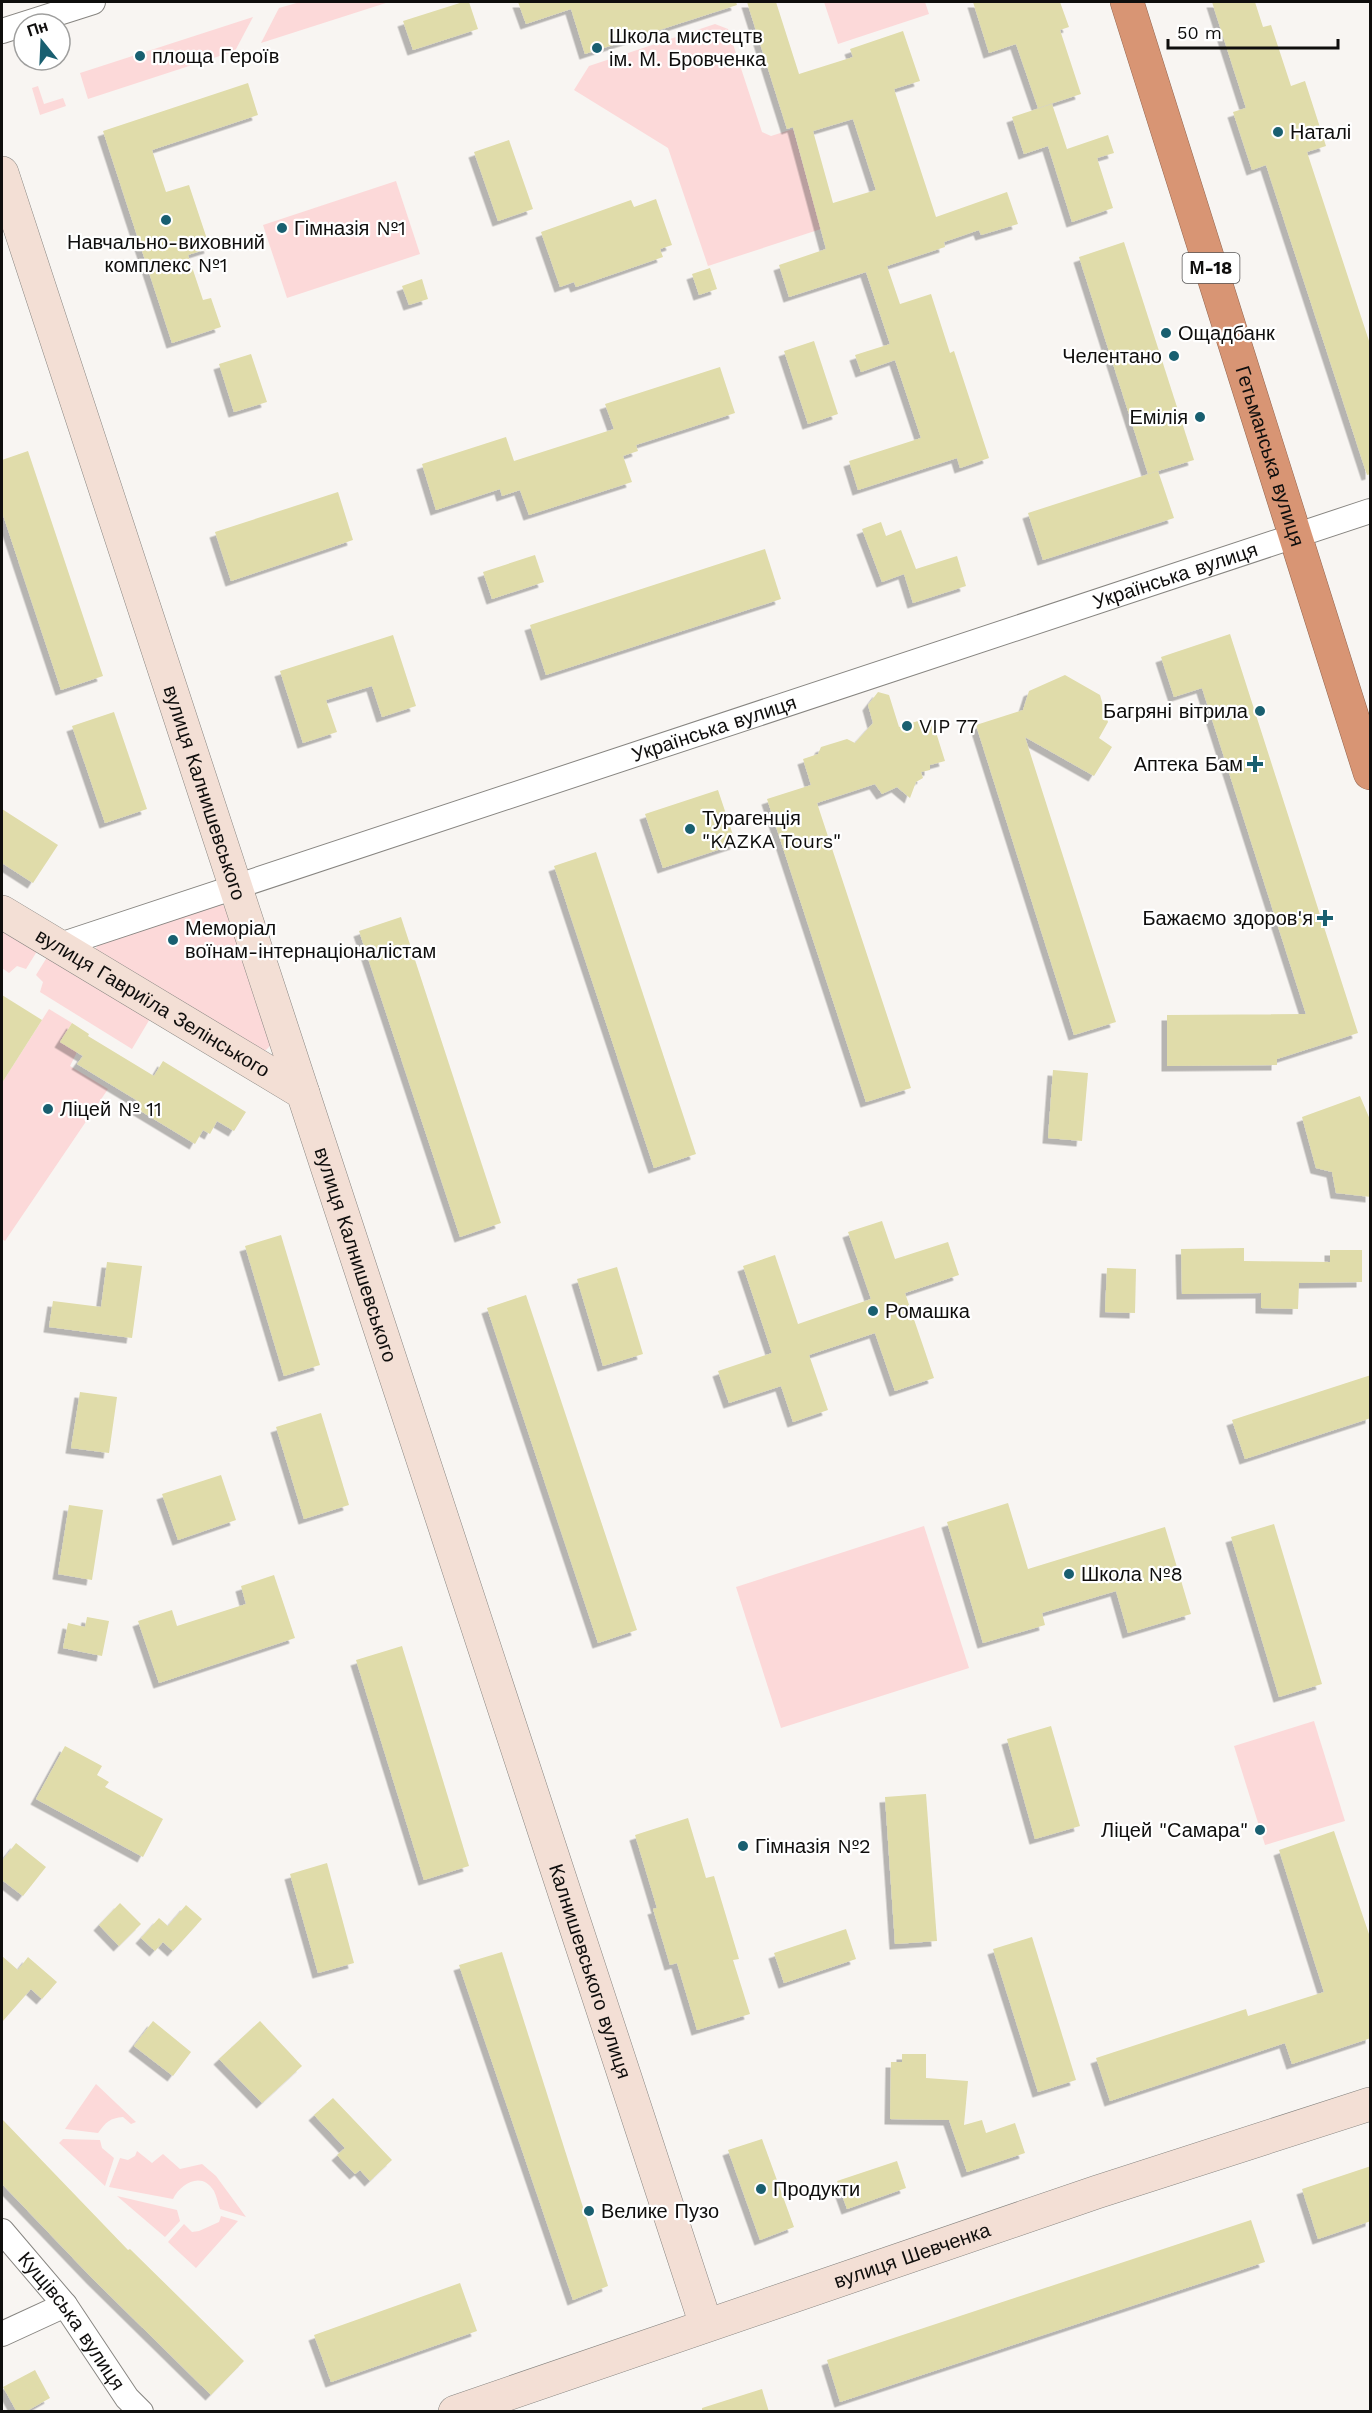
<svg xmlns="http://www.w3.org/2000/svg" width="1372" height="2413" viewBox="0 0 1372 2413" font-family="'Work Sans',sans-serif">
<style>
.green{fill:#fcd9d9}
.building{fill:#e0dcaa;fill-rule:evenodd;filter:url(#shadow)}
.lines{fill:none;stroke-linecap:round;stroke-linejoin:round}
.street-casing{stroke:#878581;stroke-width:26}
.secondary-casing{stroke:#878581;stroke-width:34}
.highway-casing{stroke:#926650;stroke-width:34}
.street{stroke:#fff;stroke-width:24}
.secondary{stroke:#f3dfd5;stroke-width:33}
.highway{stroke:#d89574;stroke-width:33}
.poi-dot{fill:#195f70;stroke:#fff;stroke-width:2}
.labels{text-anchor:middle;stroke-width:4.5;stroke-linejoin:round;paint-order:stroke}
.shield{fill:#fff;stroke:#575656;stroke-width:1.5}
.shield-label{font-size:18px;font-weight:bold;fill:#0f0e0d}
.poi-label{font-size:20px;fill:#0f0e0d;stroke:#fff;text-anchor:start}
.street-label{font-size:20px;fill:#0f0e0d;stroke:#fff}
</style>
<defs>
<filter id="shadow"><feDropShadow dx="-5.5" dy="5.5" stdDeviation="0" flood-color="#0004"/></filter>
</defs>
<rect width="100%" height="100%" fill="#f8f5f2"/>
<g class="green">
<polygon points="300,2 389,2 261,43 279,8"/>
<polygon points="824,2 925,2 929,14 838,44"/>
<polygon points="253,17 235,51 88,99 80,73"/>
<polygon points="715,24 728,29 762,132 771,136 793,129 821,229 708,266 668,148 574,90 589,66"/>
<polygon points="38,86 44,104 63,98 66,106 40,115 32,88"/>
<polygon points="396,181 420,254 287,298 263,225"/>
<polygon points="217,903 225,906 272,1044 266,1050 257,1053 95,951 98,943"/>
<polygon points="2,925 39,948 26,969 17,966 9,973 2,968"/>
<polygon points="49,954 151,1017 132,1049 40,992 43,982 36,975"/>
<polygon points="49,1009 72,1023 60,1042 77,1052 70,1066 108,1089 5,1241 2,1239 2,1083"/>
<polygon points="924,1526 969,1668 781,1728 736,1587"/>
<polygon points="1314,1721 1345,1821 1265,1845 1234,1746"/>
<path d="M96 2084 136 2122 131 2124 123 2117C110 2118 106 2122 98 2133L65 2129Z"/>
<polygon points="63,2139 100,2140 102,2148 114,2158 105,2186 59,2143"/>
<path d="M137 2151 152 2163 163 2154 180 2169 202 2164 216 2176 246 2217 220 2209C218 2204 217 2197 214 2191 202 2171 181 2183 173 2199L109 2187 120 2158 128 2160 135 2156Z"/>
<polygon points="117,2196 177,2210 180,2221 165,2237"/>
<polygon points="221,2216 238,2221 196,2268 168,2242 184,2224 192,2232 199,2231 219,2222"/>
</g>
<g class="building">
<polygon points="463,2 469,2 478,29 413,50 403,21"/>
<polygon points="518,2 736,2 737,5 585,54 571,9 526,24"/>
<path d="M747 2H776L799 74 853 57 850 49 903 31 920 81 894 89 936 217 1007 192 1018 224 981 235 979 230 944 242 945 247 887 266 900 304 931 294 950 353 954 351 989 458 960 468 957 458 858 490 849 461 921 438 895 360 861 372 855 355 890 344 866 272 789 297 779 265 826 249 793 127 787 129ZM853 119 876 190 833 203 813 131Z"/>
<polygon points="973,2 1060,2 1069,27 1060,30 1081,94 1038,108 1016,44 989,53"/>
<polygon points="1212,2 1255,2 1263,27 1271,25 1291,86 1305,81 1326,146 1307,152 1371,347 1371,474 1367,475 1266,165 1252,170 1233,112 1246,108"/>
<polygon points="248,83 258,115 152,150 166,192 189,185 210,248 188,255 203,300 211,298 221,327 172,343 103,131"/>
<polygon points="1052,104 1067,149 1108,135 1114,153 1097,158 1113,208 1072,222 1048,146 1024,154 1012,117"/>
<polygon points="509,140 533,209 498,221 474,152"/>
<polygon points="656,199 672,245 660,249 663,257 576,287 574,282 560,287 541,232 631,200 634,207"/>
<polygon points="1124,242 1194,460 1148,474 1079,257"/>
<polygon points="710,268 717,289 699,295 692,274"/>
<polygon points="422,279 428,299 409,305 402,286"/>
<polygon points="814,341 838,414 808,424 784,351"/>
<polygon points="251,354 267,402 234,412 219,364"/>
<polygon points="720,367 735,413 636,445 638,451 623,456 632,482 529,515 520,490 502,496 500,489 436,510 422,464 506,437 514,461 614,429 605,404"/>
<polygon points="28,451 103,676 61,690 2,512 2,460"/>
<polygon points="1158,471 1174,518 1043,560 1028,513"/>
<polygon points="338,492 353,540 231,581 215,532"/>
<polygon points="881,522 886,536 901,530 916,569 957,556 966,586 913,603 904,574 882,582 862,529"/>
<polygon points="765,549 781,599 546,675 530,625"/>
<polygon points="535,555 544,582 492,599 483,572"/>
<polygon points="1230,634 1358,1033 1277,1059 1277,1065 1167,1066 1167,1015 1306,1014 1202,688 1174,697 1161,657"/>
<polygon points="393,635 416,706 382,717 372,686 326,700 337,732 303,743 280,671"/>
<polygon points="1065,675 1100,695 1108,722 1099,738 1112,747 1094,776 1025,737 1116,1022 1074,1035 976,725 1023,710 1029,691"/>
<polygon points="878,692 889,695 899,727 921,720 924,725 934,726 945,761 930,765 930,770 921,772 923,778 916,782 910,798 897,787 882,794 875,784 817,803 911,1088 866,1102 767,799 811,785 803,759 818,754 821,747 847,739 855,743 873,723 868,705"/>
<polygon points="114,712 147,809 105,823 72,726"/>
<polygon points="718,790 736,844 663,868 645,814"/>
<polygon points="2,809 58,845 33,883 2,863"/>
<polygon points="596,852 696,1154 654,1168 554,866"/>
<polygon points="401,917 501,1223 460,1237 359,931"/>
<polygon points="2,995 42,1020 2,1083"/>
<polygon points="72,1023 89,1034 88,1036 154,1076 163,1061 246,1112 234,1131 217,1121 210,1134 203,1130 195,1144 134,1107 138,1101 77,1064 83,1056 60,1042"/>
<polygon points="1053,1070 1088,1073 1082,1141 1048,1138"/>
<polygon points="1360,1096 1371,1122 1371,1197 1336,1193 1332,1172 1316,1168 1302,1117"/>
<polygon points="882,1221 895,1259 948,1242 959,1275 905,1293 934,1378 895,1391 875,1333 809,1355 828,1410 793,1422 781,1386 729,1403 718,1371 772,1353 743,1266 775,1255 798,1324 871,1299 848,1232"/>
<polygon points="281,1235 320,1365 284,1376 245,1246"/>
<polygon points="1244,1248 1244,1261 1330,1262 1330,1250 1362,1250 1362,1282 1299,1283 1298,1309 1261,1308 1261,1293 1182,1294 1181,1249"/>
<polygon points="107,1262 142,1266 132,1338 49,1327 53,1301 101,1307"/>
<polygon points="617,1267 643,1354 603,1366 577,1279"/>
<polygon points="1107,1268 1136,1269 1135,1313 1105,1312"/>
<polygon points="526,1295 637,1630 598,1643 487,1308"/>
<polygon points="1371,1375 1371,1418 1245,1459 1232,1420"/>
<polygon points="80,1392 117,1397 109,1453 71,1448"/>
<polygon points="321,1413 349,1505 304,1519 276,1427"/>
<polygon points="221,1475 236,1520 178,1540 162,1494"/>
<polygon points="1008,1503 1028,1569 1165,1527 1191,1614 1128,1633 1116,1591 1042,1613 1045,1625 983,1643 947,1522"/>
<polygon points="69,1505 103,1510 92,1580 58,1574"/>
<polygon points="1274,1524 1322,1684 1279,1697 1231,1537"/>
<polygon points="274,1575 295,1638 159,1683 138,1621 172,1610 177,1626 246,1604 241,1586"/>
<polygon points="87,1617 109,1621 102,1656 63,1648 68,1623 85,1627"/>
<polygon points="402,1646 469,1866 424,1880 356,1660"/>
<polygon points="1051,1726 1080,1826 1035,1839 1007,1739"/>
<polygon points="65,1746 102,1766 97,1775 109,1782 105,1787 163,1819 143,1857 36,1799"/>
<polygon points="926,1794 937,1941 895,1944 885,1797"/>
<polygon points="688,1818 706,1878 714,1876 739,1959 733,1960 750,2014 697,2030 677,1963 670,1965 653,1909 657,1908 635,1835"/>
<polygon points="1334,1831 1371,1940 1371,2038 1292,2064 1285,2043 1110,2101 1096,2058 1246,2009 1248,2016 1324,1992 1279,1850"/>
<polygon points="16,1843 46,1867 23,1896 2,1880 2,1861"/>
<polygon points="327,1863 354,1963 318,1973 290,1874"/>
<polygon points="120,1903 141,1924 119,1946 99,1925"/>
<polygon points="186,1905 202,1919 173,1951 163,1942 155,1951 141,1938 159,1918 168,1926"/>
<polygon points="846,1929 856,1959 784,1983 774,1953"/>
<polygon points="1032,1937 1076,2080 1038,2092 993,1949"/>
<polygon points="502,1952 608,2286 573,2300 459,1965"/>
<polygon points="2,1956 18,1970 28,1957 57,1982 42,1999 31,1989 2,2022"/>
<polygon points="153,2021 191,2052 173,2076 134,2046"/>
<polygon points="260,2021 302,2066 262,2103 219,2059"/>
<polygon points="902,2054 926,2054 926,2078 968,2081 964,2125 982,2120 986,2133 1015,2123 1025,2153 967,2172 949,2120 890,2119 891,2062 902,2062"/>
<polygon points="333,2098 392,2160 370,2181 360,2170 355,2174 337,2155 345,2148 314,2115"/>
<polygon points="2,2119 128,2250 130,2249 244,2361 211,2395 92,2278 2,2184"/>
<polygon points="762,2139 794,2227 760,2240 728,2150"/>
<polygon points="897,2161 906,2188 847,2209 837,2181"/>
<polygon points="1371,2166 1371,2221 1318,2239 1302,2189"/>
<polygon points="1251,2220 1265,2262 840,2402 827,2360"/>
<polygon points="460,2283 477,2331 331,2382 314,2335"/>
<polygon points="35,2370 50,2398 25,2412 17,2412 3,2387"/>
<polygon points="762,2389 769,2412 702,2412 702,2408"/>
</g>
<g class="lines">
<g class="street-casing">
<g id="street">
<polyline points="2,31 93,2"/>
<path id="s1" d="M57 946 1370 511"/>
<path id="s2" d="M2 2231 65 2305 127 2398 141 2412"/>
<polyline points="2,2334 65,2305"/>
</g>
</g>
<g class="secondary-casing">
<g id="secondary">
<path id="s3" d="M2 173 706 2325"/>
<path id="s4" d="M2 912 303 1093"/>
<path id="s5" d="M455 2412 1097 2192 1370 2104"/>
</g>
</g>
<g class="highway-casing">
<g id="highway">
<path id="s6" d="M1127 2 1370 773"/>
</g>
</g>
<use href="#street" class="street"/>
<use href="#secondary" class="secondary"/>
<use href="#highway" class="highway"/>
</g>
<g class="poi-dot">
<circle cx="597" cy="48" r="6"/>
<circle cx="140" cy="56" r="6"/>
<circle cx="1278" cy="132" r="6"/>
<circle cx="166" cy="220" r="6"/>
<circle cx="282" cy="228" r="6"/>
<circle cx="1166" cy="333" r="6"/>
<circle cx="1174" cy="356" r="6"/>
<circle cx="1200" cy="417" r="6"/>
<circle cx="1260" cy="711" r="6"/>
<circle cx="907" cy="726" r="6"/>
<path d="M1252 755h6v6h6v6h-6v6h-6v-6h-6v-6h6z"/>
<circle cx="690" cy="829" r="6"/>
<path d="M1322 909h6v6h6v6h-6v6h-6v-6h-6v-6h6z"/>
<circle cx="173" cy="940" r="6"/>
<circle cx="48" cy="1109" r="6"/>
<circle cx="873" cy="1311" r="6"/>
<circle cx="1069" cy="1574" r="6"/>
<circle cx="1260" cy="1830" r="6"/>
<circle cx="743" cy="1846" r="6"/>
<circle cx="761" cy="2189" r="6"/>
<circle cx="589" cy="2211" r="6"/>
</g>
<g class="labels">
<rect class="shield" x="1182.5" y="253" width="57" height="30" rx="4.5"/>
<g class="shield-label">
<text x="1211" y="274">М-18</text>
</g>
<g class="poi-label">
<text x="609" y="43">Школа мистецтв<tspan x="609" dy="23">ім. М. Бровченка</tspan></text>
<text x="152" y="63">площа Героїв</text>
<text x="1290" y="139">Наталі</text>
<text x="294" y="235">Гімназія №1</text>
<text x="166" y="249" text-anchor="middle">Навчально-виховний<tspan x="166" dy="23">комплекс №1</tspan></text>
<text x="1178" y="340">Ощадбанк</text>
<text x="1162" y="363" text-anchor="end">Челентано</text>
<text x="1188" y="424" text-anchor="end">Емілія</text>
<text x="1248" y="718" text-anchor="end">Багряні вітрила</text>
<text x="919" y="733">VIP 77</text>
<text x="1243" y="771" text-anchor="end">Аптека Бам</text>
<text x="702" y="825">Турагенція<tspan x="702" dy="23">"KAZKA Tours"</tspan></text>
<text x="1313" y="925" text-anchor="end">Бажаємо здоров'я</text>
<text x="185" y="935">Меморіал<tspan x="185" dy="23">воїнам-інтернаціоналістам</tspan></text>
<text x="60" y="1116">Ліцей № 11</text>
<text x="885" y="1318">Ромашка</text>
<text x="1081" y="1581">Школа №8</text>
<text x="1248" y="1837" text-anchor="end">Ліцей "Самара"</text>
<text x="755" y="1853">Гімназія №2</text>
<text x="773" y="2196">Продукти</text>
<text x="601" y="2218">Велике Пузо</text>
</g>
<g class="street-label">
<text dy="7" stroke="none"><textPath href="#s6" startOffset="476">Гетьманська вулиця</textPath></text>
<text dy="7" stroke="none"><textPath href="#s1" startOffset="1178">Українська вулиця</textPath></text>
<text dy="7" stroke="none"><textPath href="#s1" startOffset="692">Українська вулиця</textPath></text>
<text dy="7" stroke="none"><textPath href="#s3" startOffset="652">вулиця Калнишевського</textPath></text>
<text dy="7" stroke="none"><textPath href="#s4" startOffset="176">вулиця Гавриїла Зелінського</textPath></text>
<text dy="7" stroke="none"><textPath href="#s3" startOffset="1138">вулиця Калнишевського</textPath></text>
<text dy="7" stroke="none"><textPath href="#s3" startOffset="1892">Калнишевського вулиця</textPath></text>
<text dy="7" stroke="none"><textPath href="#s5" startOffset="483">вулиця Шевченка</textPath></text>
<text dy="7" stroke="none"><textPath href="#s2" startOffset="114">Кущівська вулиця</textPath></text>
</g>
</g>
<rect width="1372" height="2413" fill="none" stroke="#0f0e0d" stroke-width="6"/>
<g transform="translate(42 42) rotate(342)"><circle r="28" fill="#ffffff" stroke="#9f9f9e" stroke-width="1.5"/>
<path d="M0-4.5L10 22L0 15L-10 22Z" fill="#195f70"/>
<text y="-9" font-size="16" font-weight="bold" text-anchor="middle" fill="#0f0e0d">Пн</text>
</g>
<path d="M1168 39v9h170v-9" fill="none" stroke="#0f0e0d" stroke-width="3"/>
<text x="1177" y="39" font-size="18" fill="#0f0e0d" stroke="#ffffff" stroke-width="4.5" paint-order="stroke">50 m</text>
</svg>
